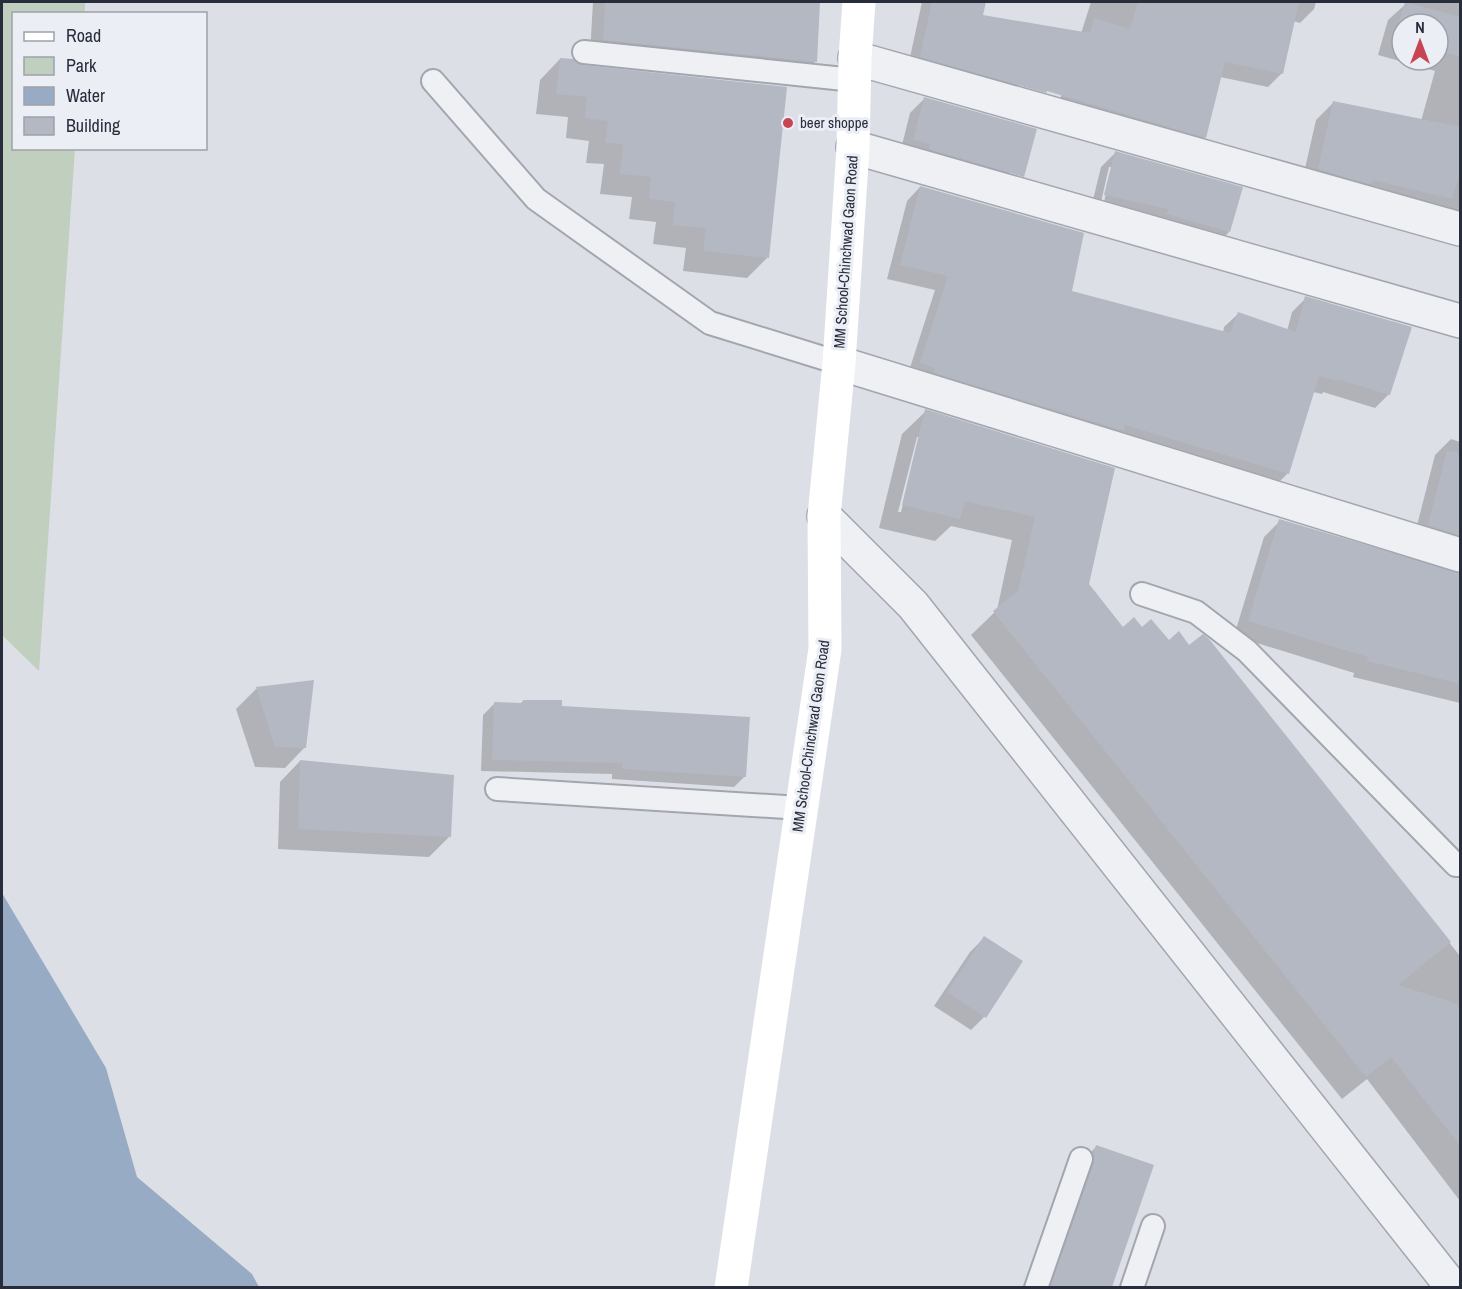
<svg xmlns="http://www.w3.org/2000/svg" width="1462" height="1289" viewBox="0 0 1462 1289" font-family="'Archivo Narrow',sans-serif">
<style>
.green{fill:#c1cfbe}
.water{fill:#98abc5}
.shadow{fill:#0003;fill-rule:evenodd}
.building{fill:#b4b8c2}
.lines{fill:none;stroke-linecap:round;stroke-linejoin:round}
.service-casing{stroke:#a2a6af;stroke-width:26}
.minor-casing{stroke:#a2a6af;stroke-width:36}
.service{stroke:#eff0f4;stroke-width:22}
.minor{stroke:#eff0f4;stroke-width:33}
.secondary{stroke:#fff;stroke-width:33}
.poi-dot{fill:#c74552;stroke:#ebeef4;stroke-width:2}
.labels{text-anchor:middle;stroke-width:6;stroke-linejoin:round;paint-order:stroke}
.poi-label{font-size:15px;fill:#272d3b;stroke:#ebeef4;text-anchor:start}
.street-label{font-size:15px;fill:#272d3b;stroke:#ebeef4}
</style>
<rect width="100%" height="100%" fill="#dcdfe6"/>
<polygon class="green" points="2,2 85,2 85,13 14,14 14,148 75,149 39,671 2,635"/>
<polygon class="water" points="2,893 106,1068 137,1177 252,1274 259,1287 2,1287"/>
<g class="shadow">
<polygon points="593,2 818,2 815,62 801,76 590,54"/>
<polygon points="922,2 984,2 981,16 1019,85 1006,99 907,71"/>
<polygon points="1091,2 1316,2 1314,9 1300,23 1293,21 1282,73 1268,87 1220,77 1205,137 1191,151 1056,112"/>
<path d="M1408 2H1460V211L1443 206 1433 215 1301 186 1316 120 1333 103 1421 121 1435 71 1378 55 1388 20ZM1402 24H1438V60H1402Z"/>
<polygon points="560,59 767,258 747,278 683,271 686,248 653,244 656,222 629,219 632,197 600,194 604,164 586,163 589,141 566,138 568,117 536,114 540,80"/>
<polygon points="924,99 1010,172 996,186 900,153 910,113"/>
<path d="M1115 153 1229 232 1215 246 1091 208 1101 167ZM1109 167H1112L1104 202H1101Z"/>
<polygon points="920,187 1070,292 1223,333 1224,327 1238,314 1287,331 1292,312 1306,298 1389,394 1375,408 1323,392 1322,394 1313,392 1288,473 1274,487 907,377 935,290 887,279 907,201"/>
<path d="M926 411 1114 469 1088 584 1123 629H1141L1168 642 1189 647 1207 640 1460 956V1201L1367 1079 1342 1099 971 635 997 610 1012 540 951 526 935 541 879 528 902 434ZM917 437H920L901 512H898Z"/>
<polygon points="1451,439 1460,442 1460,562 1413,541 1435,455"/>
<polygon points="1280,521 1460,575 1460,703 1353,677 1354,673 1234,636 1264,537"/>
<polygon points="312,682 305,747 285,768 255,767 236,709 256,689"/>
<polygon points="523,701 745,776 734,787 612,779 612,774 481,771 483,715 494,704 520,704"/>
<polygon points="300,761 449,837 429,857 278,849 280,782"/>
<polygon points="984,938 984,1017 971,1030 934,1006 970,952"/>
<polygon points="1096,1147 1152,1166 1110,1288 1039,1288 1077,1166"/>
</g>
<g class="building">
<polygon points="605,2 820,2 817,62 603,40"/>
<polygon points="932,2 986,2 983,15 1090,33 1094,18 1130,29 1138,2 1299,2 1283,74 1225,62 1206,138 1047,91 1046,93 920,57"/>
<polygon points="1405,2 1461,17 1461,57 1438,50 1438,24 1402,24 1402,40 1394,38"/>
<polygon points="560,58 573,59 583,65 787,87 769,258 703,251 706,228 673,225 675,202 649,199 651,177 620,174 623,144 605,143 608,121 585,118 587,97 556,94"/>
<polygon points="924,97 1037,129 1024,177 929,149 930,144 913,140"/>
<polygon points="1333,101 1461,127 1461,171 1452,199 1372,180 1371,184 1358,181 1318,169"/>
<polygon points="1115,151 1243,187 1230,232 1166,214 1168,209 1104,195"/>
<polygon points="920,186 1084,233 1072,291 1230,333 1238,312 1296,332 1305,296 1412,327 1390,395 1337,379 1337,381 1319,376 1289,474 1125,425 1124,431 934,373 935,368 920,363 948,276 900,265"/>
<polygon points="925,409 1115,468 1089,584 1123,627 1134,617 1142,627 1151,619 1169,640 1179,631 1189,645 1203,634 1209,639 1451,942 1398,985 1461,1005 1461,1147 1391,1057 1366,1077 993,611 1018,591 1035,517 965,501 960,519 902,505"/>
<polygon points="1447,451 1461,452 1461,536 1428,525"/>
<polygon points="1279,519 1461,573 1461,684 1367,661 1368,657 1248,621"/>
<polygon points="314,680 306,748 275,747 256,687"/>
<polygon points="523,700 562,700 562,706 750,717 746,777 622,769 622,763 492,760 494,702 523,703"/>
<polygon points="300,760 454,775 451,837 298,829"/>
<polygon points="984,936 1023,961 986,1018 947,992"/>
<polygon points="1096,1145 1154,1165 1112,1287 1050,1287 1094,1163 1093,1154"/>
</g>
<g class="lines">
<g class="service-casing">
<g id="service">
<polyline points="584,52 854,80"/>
<polyline points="433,81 536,199 710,323 839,363"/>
<polyline points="1142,594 1196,612 1247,651 1456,865 1460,865"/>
<polyline points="497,789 801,808"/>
<polyline points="1036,1288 1081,1159"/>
<polyline points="1132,1288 1153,1226"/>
</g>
</g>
<g class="minor-casing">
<g id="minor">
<polyline points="855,58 1460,229"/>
<polyline points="853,147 1460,321"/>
<polyline points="839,363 1460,555"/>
<polyline points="824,516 913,605 1453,1288"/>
</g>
</g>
<use href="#service" class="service"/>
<use href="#minor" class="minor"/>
<polyline class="secondary" points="731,1288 825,649 824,516 839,363 853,147 855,58 859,2"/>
</g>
<circle class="poi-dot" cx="788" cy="123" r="6"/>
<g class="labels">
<g class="poi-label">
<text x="800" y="128">beer shoppe</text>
</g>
<g class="street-label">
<text transform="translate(846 252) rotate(-86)" y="5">MM School-Chinchwad Gaon Road</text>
<text transform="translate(811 736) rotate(-82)" y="5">MM School-Chinchwad Gaon Road</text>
</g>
</g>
<rect width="1462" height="1289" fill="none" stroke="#272d3b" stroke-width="6"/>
<rect x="12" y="12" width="195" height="138" fill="#ebeef4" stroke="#9da1aa" stroke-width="1.5"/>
<rect x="24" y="32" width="30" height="9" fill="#ffffff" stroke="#9da1aa" stroke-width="1.5"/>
<text x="66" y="42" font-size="18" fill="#272d3b">Road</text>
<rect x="24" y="57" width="30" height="18" fill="#c1cfbe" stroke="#9da1aa" stroke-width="1.5"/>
<text x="66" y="72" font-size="18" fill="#272d3b">Park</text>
<rect x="24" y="87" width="30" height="18" fill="#98abc5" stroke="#9da1aa" stroke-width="1.5"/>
<text x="66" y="102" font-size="18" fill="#272d3b">Water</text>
<rect x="24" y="117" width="30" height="18" fill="#b4b8c2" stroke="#9da1aa" stroke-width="1.5"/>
<text x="66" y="132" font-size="18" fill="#272d3b">Building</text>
<g transform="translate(1420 42)"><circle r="28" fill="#ebeef4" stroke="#9da1aa" stroke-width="1.5"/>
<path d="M0-4.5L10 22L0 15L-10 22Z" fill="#c74552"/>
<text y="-9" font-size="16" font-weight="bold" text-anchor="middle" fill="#272d3b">N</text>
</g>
</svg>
